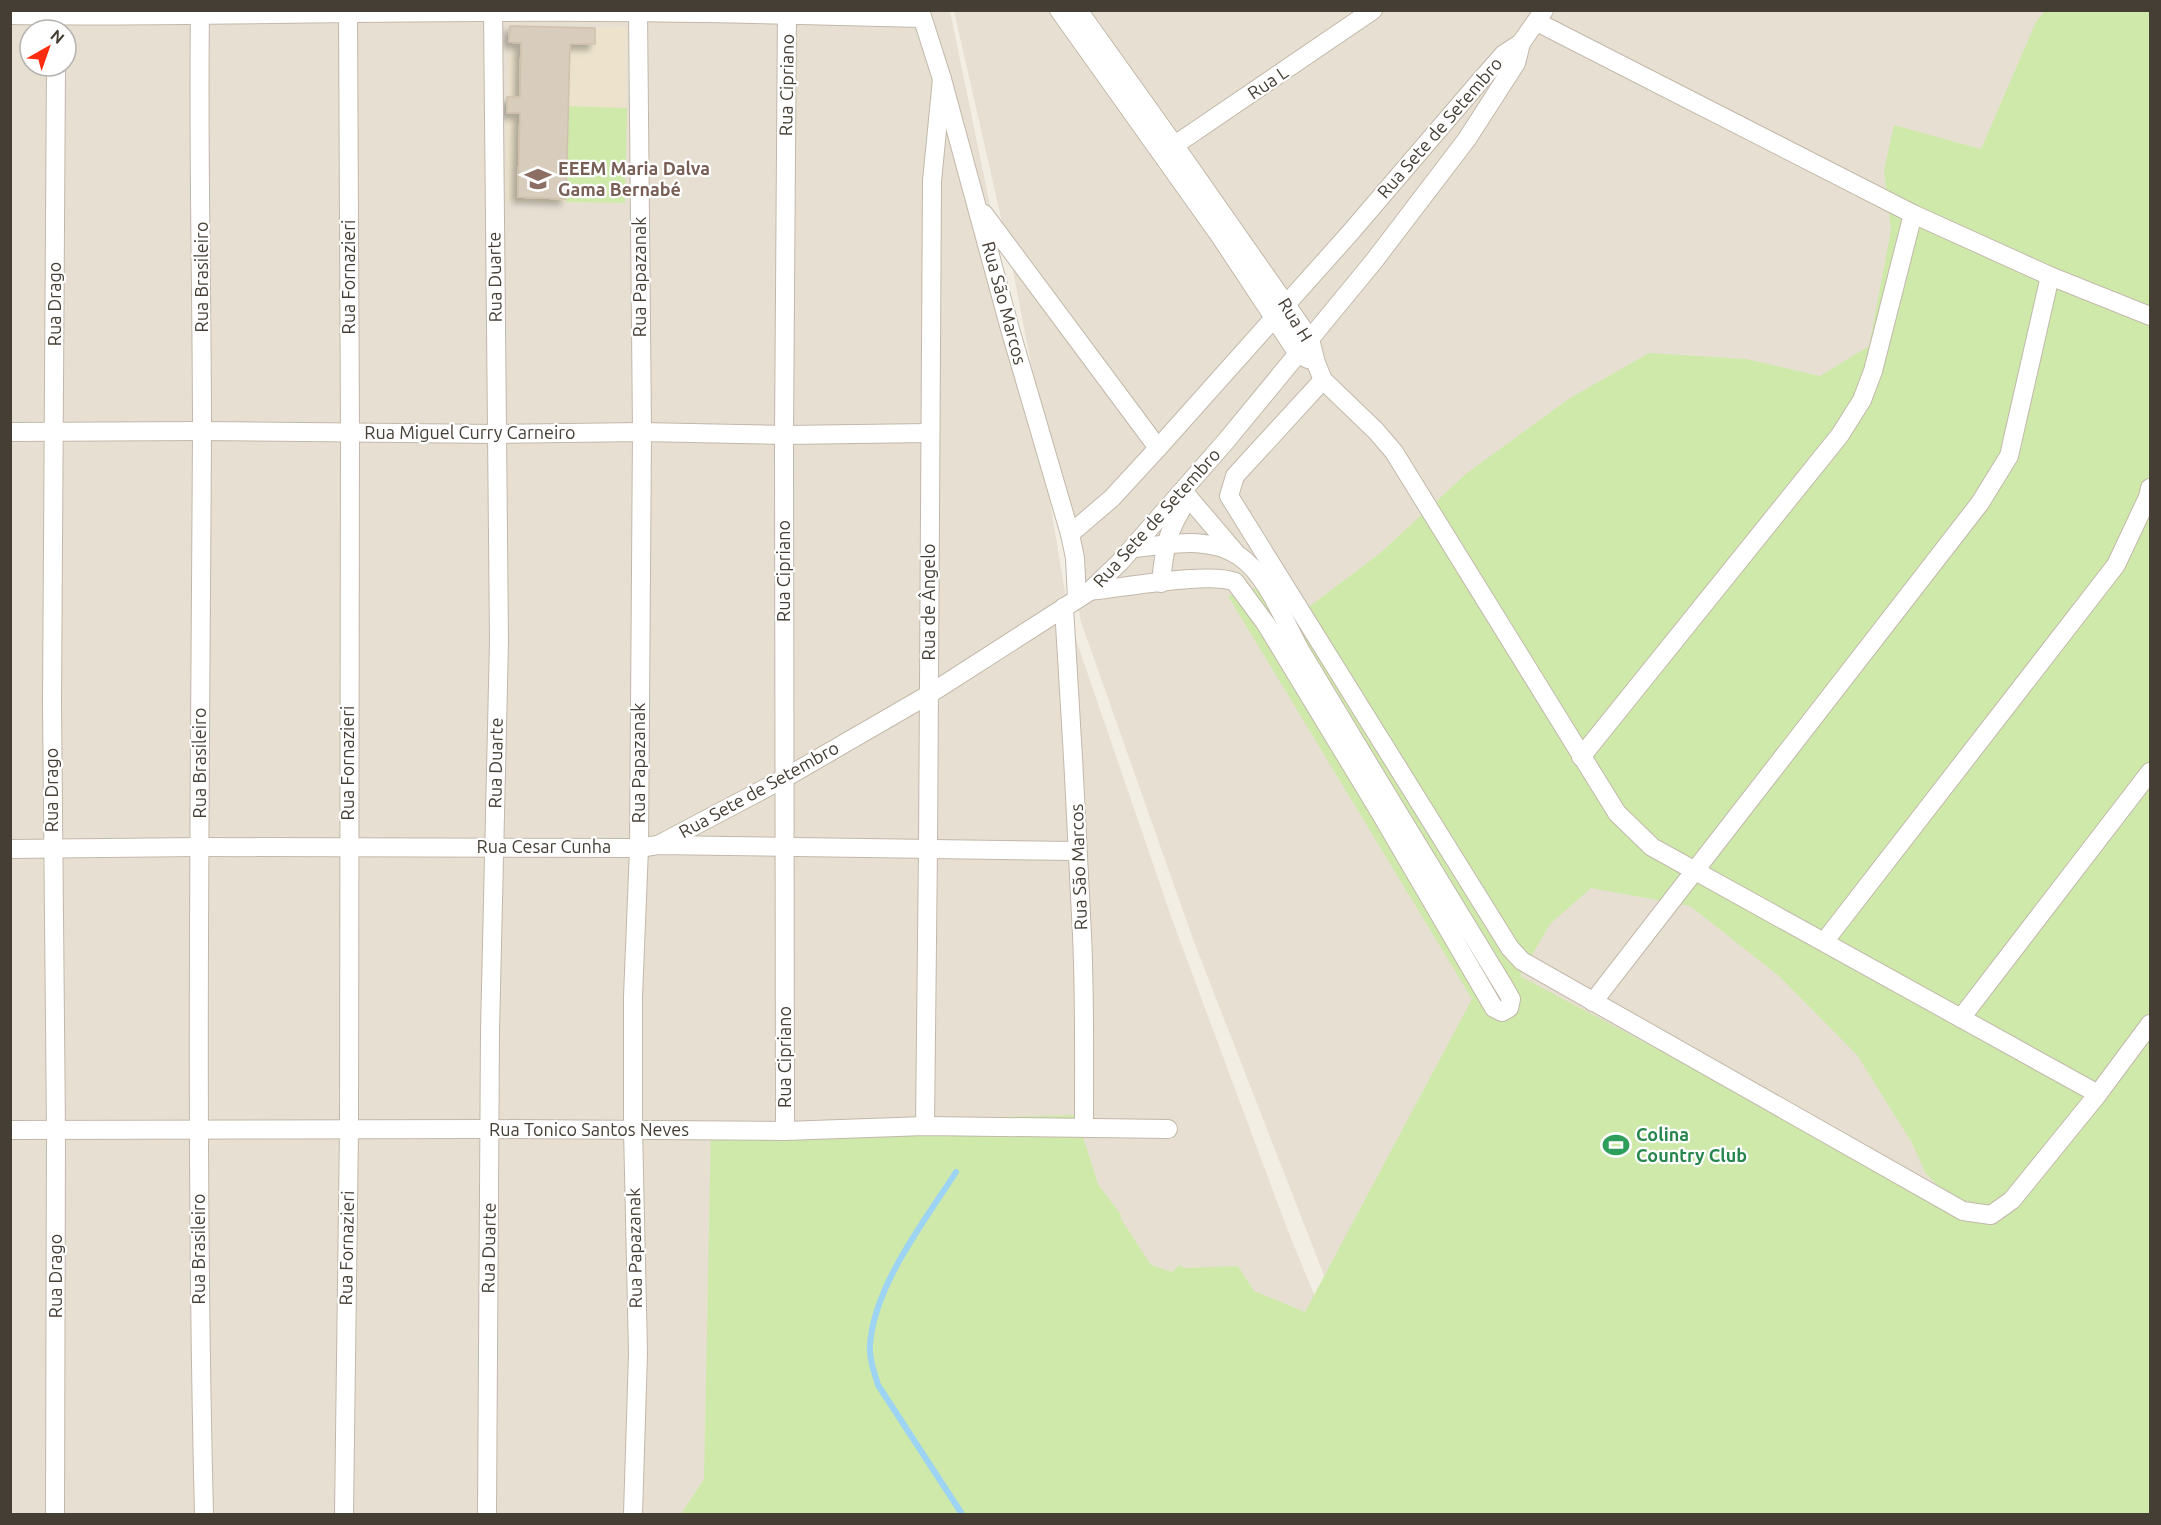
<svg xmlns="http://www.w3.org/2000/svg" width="2161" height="1525" viewBox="0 0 2161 1525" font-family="Ubuntu,sans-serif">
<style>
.residential{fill:#e7e0d2;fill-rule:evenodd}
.education{fill:#ede3cd}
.green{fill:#cfe9ab;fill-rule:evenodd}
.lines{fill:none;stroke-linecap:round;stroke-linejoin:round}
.stream{stroke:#9dd3f3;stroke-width:6}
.building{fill:#d8ccbc;stroke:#d0c1ac;stroke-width:1.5;filter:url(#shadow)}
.street-casing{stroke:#c2b8aa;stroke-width:20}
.street{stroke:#fff;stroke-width:18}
.labels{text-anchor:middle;stroke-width:4.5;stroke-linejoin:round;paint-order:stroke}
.street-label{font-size:18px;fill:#453e34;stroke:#fff}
.education-label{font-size:18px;font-weight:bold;fill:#785e54;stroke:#fff;text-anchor:start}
.leisure-label{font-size:18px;font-weight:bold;fill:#27864d;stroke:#fff;text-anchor:start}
</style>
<defs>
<filter id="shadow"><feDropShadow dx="-5.5" dy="5.5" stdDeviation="3" flood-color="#0004"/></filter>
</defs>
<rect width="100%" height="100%" fill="#f3eee4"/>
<g class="residential">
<path d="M10 11H950L1046 477 1070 622 1173 922 1288 1231 1369 1428 1274 1514H11ZM30 30H66V66H30Z"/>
<polygon points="954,11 2150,11 2150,1487 1380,1419 1194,942 1081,622 1013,271"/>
</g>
<polygon class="education" points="510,26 595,28 627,27 625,203 507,202 507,113"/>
<g class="green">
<path d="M2045 11H2150V1514H681L704 1479 711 1124 1076 1115 1098 1184 1121 1215V1219L1151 1265 1172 1272 1180 1265 1184 1268 1238 1266 1254 1291 1305 1312 1472 999 1228 596 1273 583 1357 720 1298 615 1379 554 1467 473 1570 398 1649 353 1746 359 1820 376 1869 346 1891 230 1884 170 1894 125 1981 149 2036 22ZM1591 888 1690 906 1779 976 1857 1055 1912 1143 1926 1174 1964 1212 1520 976 1550 924Z"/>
<polygon points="568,106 627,108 625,203 566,202"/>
</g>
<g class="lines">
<path class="stream" d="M956 1172C924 1222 875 1284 870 1344 869 1359 874 1371 878 1385L962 1514"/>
</g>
<polygon class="building" points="510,26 595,28 595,44 570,44 566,199 518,197 520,113 507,113 507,97 520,97 521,43 509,42"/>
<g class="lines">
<g class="street-casing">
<g id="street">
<path d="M200 10C198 152 202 293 202 434 200 794 195 1154 204 1514"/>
<polyline points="920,10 942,79 1010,329 1070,534 1075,558 1077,599"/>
<polyline points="1059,10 1220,236 1298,354 1308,359"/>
<polyline points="1078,10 1175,146 1310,339 1316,363 1323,380 1376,431 1394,452 1617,813 1652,847 2098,1094"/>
<path d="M10 15C171 17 331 12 491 12 635 11 779 14 922 18"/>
<polyline points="1537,22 1913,214 2050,276 2150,316"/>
<polyline points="1166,151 1373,10"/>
<polyline points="984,214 1158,448"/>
<polyline points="1323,380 1235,476 1229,496 1510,948 1522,961 1963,1211 1991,1215 2012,1200 2098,1094 2150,1024"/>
<polyline points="10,432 202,431 497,434 642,432 784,435 930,433"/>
<polyline points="1183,491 1235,552"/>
<polyline points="1070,534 1112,498 1158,448 1350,233 1480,81 1504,54 1521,43"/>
<path d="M1161 583C1164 548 1168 527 1189 498"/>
<path d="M1090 591C1122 588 1211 571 1235 582L1266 624 1381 814 1494 1008 1502 1012 1509 1008 1511 999 1506 990C1438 879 1370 767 1303 655 1285 625 1269 576 1239 556 1208 535 1168 545 1133 548"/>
<path d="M1064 607C1071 716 1077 826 1082 935 1085 999 1084 1063 1084 1127"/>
<polyline points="1581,757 1840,435 1862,400 1873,371 1913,214"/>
<polyline points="658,845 783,779 928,695 1090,591 1120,562 1226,441 1374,261 1467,139 1516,63 1521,43 1544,10"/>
<polyline points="10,849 200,847 639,848 658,845 1077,851"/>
<polyline points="1824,942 2116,565 2148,497 2150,488"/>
<polyline points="1593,1002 1980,503 2009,456 2050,276"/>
<polyline points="1961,1018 2150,772"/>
<polyline points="925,1126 928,849 932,181 942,79"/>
<polyline points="10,1130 490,1129 785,1131 925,1126 1168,1129"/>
<polyline points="785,1131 784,435 787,10"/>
<polyline points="55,1514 56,1131 52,703 56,66"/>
<polyline points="344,1514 349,1129 350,432 348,10"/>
<polyline points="487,1514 490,1031 499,641 493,10"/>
<polyline points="633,1514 638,1353 633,1129 633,997 639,848 642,432 638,10"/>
</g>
</g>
<use href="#street" class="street"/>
</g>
<defs>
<g id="school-bare" transform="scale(2.07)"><path d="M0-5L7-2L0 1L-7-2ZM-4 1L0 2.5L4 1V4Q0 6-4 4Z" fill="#8d6e63" stroke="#fff" stroke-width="2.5" paint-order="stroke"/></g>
<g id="stadium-bare" transform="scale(2.07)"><path d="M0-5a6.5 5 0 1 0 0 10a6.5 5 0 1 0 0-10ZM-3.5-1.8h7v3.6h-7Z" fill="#2e9e5b" stroke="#fff" stroke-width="2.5" paint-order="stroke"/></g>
</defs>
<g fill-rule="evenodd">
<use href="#school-bare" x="538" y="179"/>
<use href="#stadium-bare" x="1616" y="1145"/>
</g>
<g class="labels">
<g class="street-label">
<text transform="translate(1268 83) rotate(-34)" y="6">Rua L</text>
<text transform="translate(787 85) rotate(-89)" y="6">Rua Cipriano</text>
<text transform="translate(1440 128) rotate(-49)" y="6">Rua Sete de Setembro</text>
<text transform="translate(202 277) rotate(-90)" y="6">Rua Brasileiro</text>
<text transform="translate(349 277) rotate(-90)" y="6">Rua Fornazieri</text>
<text transform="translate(495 277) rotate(-91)" y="6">Rua Duarte</text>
<text transform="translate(640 277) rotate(-90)" y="6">Rua Papazanak</text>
<text transform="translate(1004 303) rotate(75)" y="6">Rua São Marcos</text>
<text transform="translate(55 304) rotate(-90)" y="6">Rua Drago</text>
<text transform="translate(1295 320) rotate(58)" y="6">Rua H</text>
<text x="470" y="439">Rua Miguel Curry Carneiro</text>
<text transform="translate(1157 518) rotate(-48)" y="6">Rua Sete de Setembro</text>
<text transform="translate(784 571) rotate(-90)" y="6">Rua Cipriano</text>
<text transform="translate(929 602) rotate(-90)" y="6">Rua de Ângelo</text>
<text transform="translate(200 763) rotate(-90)" y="6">Rua Brasileiro</text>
<text transform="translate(348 763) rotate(-90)" y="6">Rua Fornazieri</text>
<text transform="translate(496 763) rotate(-89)" y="6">Rua Duarte</text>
<text transform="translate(639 763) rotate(-90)" y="6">Rua Papazanak</text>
<text transform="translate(52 790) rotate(-90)" y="6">Rua Drago</text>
<text transform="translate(759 790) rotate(-29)" y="6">Rua Sete de Setembro</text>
<text x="544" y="853">Rua Cesar Cunha</text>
<text transform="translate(1079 867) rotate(-92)" y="6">Rua São Marcos</text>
<text transform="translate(785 1057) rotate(-90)" y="6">Rua Cipriano</text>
<text x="589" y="1136">Rua Tonico Santos Neves</text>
<text transform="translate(347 1248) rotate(-89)" y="6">Rua Fornazieri</text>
<text transform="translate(489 1248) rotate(-89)" y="6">Rua Duarte</text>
<text transform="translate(635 1248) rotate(-91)" y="6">Rua Papazanak</text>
<text transform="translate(199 1249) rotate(-90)" y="6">Rua Brasileiro</text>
<text transform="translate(56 1276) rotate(-90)" y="6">Rua Drago</text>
</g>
<g class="education-label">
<text x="558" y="175">EEEM Maria Dalva<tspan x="558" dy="21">Gama Bernabé</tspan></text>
</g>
<g class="leisure-label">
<text x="1636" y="1141">Colina<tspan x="1636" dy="21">Country Club</tspan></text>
</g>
</g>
<rect width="2161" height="1525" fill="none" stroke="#453e34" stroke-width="24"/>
<g transform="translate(48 48) rotate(40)"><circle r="28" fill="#ffffff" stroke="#b5b2ae" stroke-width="1.5"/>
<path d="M0-4.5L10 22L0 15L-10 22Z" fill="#ff2c0f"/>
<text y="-9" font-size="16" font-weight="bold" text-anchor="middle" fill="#453e34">N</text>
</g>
</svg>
